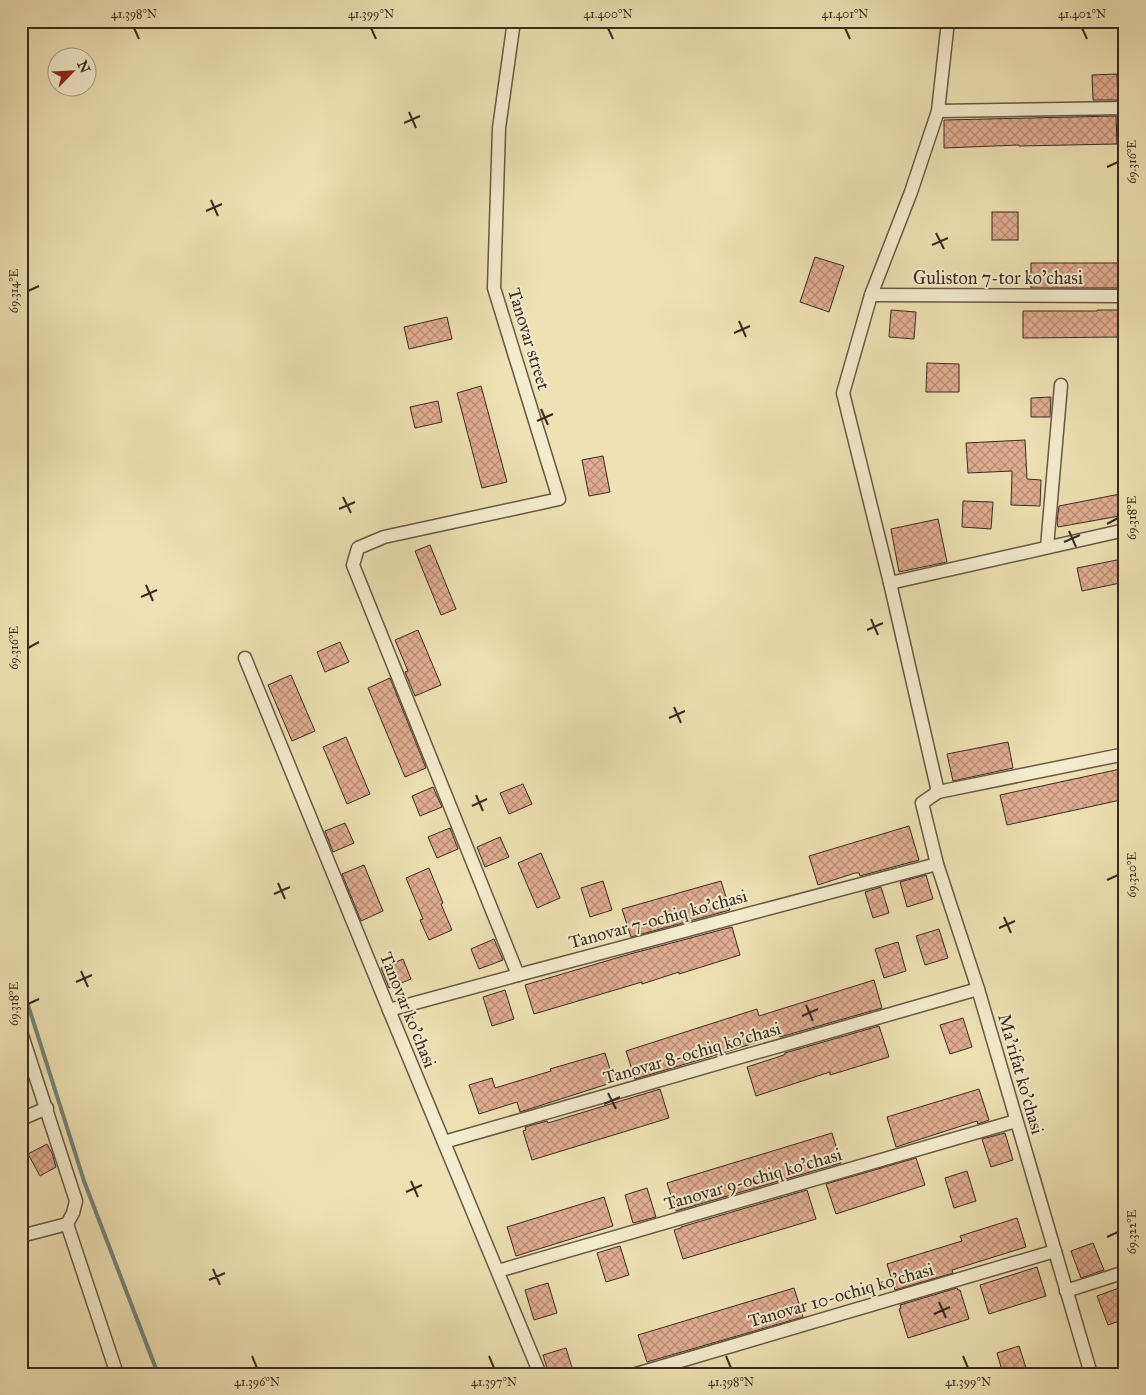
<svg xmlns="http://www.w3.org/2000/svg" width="1146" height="1395" viewBox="0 0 1146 1395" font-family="'IM FELL Great Primer',serif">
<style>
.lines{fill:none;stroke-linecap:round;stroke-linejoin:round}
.stream{stroke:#748278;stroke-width:4}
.building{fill:url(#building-cross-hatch);stroke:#3a2a22}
.street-casing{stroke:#675846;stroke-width:15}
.street{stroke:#f4ecce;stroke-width:12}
.ticks{fill:none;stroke:#3a2a22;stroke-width:2}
.labels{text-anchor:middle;stroke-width:4;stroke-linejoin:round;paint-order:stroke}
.street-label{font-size:18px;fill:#3a2a22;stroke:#f4ecce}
.neatline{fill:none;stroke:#3a2a22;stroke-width:2}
.ticks-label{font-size:12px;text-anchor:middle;fill:#3a2a22}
</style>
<defs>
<pattern id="building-cross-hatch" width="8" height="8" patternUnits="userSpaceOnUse" patternTransform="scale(1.25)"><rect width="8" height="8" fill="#e1ad92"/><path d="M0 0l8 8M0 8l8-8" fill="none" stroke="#b78d77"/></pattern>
</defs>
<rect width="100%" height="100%" fill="#eee1b3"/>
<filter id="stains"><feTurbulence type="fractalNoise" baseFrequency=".004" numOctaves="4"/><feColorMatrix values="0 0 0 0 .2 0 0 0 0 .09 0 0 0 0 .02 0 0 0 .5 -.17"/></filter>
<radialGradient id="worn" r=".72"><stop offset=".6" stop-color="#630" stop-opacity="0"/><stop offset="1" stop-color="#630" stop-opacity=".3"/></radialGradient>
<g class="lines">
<polyline class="stream" points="21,976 22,986 84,1181 158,1374"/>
</g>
<g class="building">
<polygon points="1117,74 1118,100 1093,100 1092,75"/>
<polygon points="1116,116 1117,144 1019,146 1019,145 944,148 944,120"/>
<rect x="992" y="212" width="26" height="28"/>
<polygon points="815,257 844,266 829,312 800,302"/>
<rect x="1031" y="263" width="94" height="25"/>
<polygon points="891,310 916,312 914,339 889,337"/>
<polygon points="1097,310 1123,310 1123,337 1023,338 1023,311 1097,311"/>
<polygon points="447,317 452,339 409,349 404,327"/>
<polygon points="927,363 959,364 959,392 926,392"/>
<polygon points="481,386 507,482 482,488 457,393"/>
<polygon points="1051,397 1050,417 1031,417 1031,398"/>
<polygon points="438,401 442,422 415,428 410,407"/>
<polygon points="1025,440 1027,479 1041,480 1040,506 1011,505 1012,471 968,473 966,443"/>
<polygon points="603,456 610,492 589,496 582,460"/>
<polygon points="1125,493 1125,515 1058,527 1057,522 1059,506"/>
<polygon points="963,501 993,502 991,529 962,527"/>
<polygon points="938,519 947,562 899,572 891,529"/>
<polygon points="430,545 456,609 441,615 415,551"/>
<polygon points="1122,559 1125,570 1125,582 1082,591 1077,568"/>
<polygon points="418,630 441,685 415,696 405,672 408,671 395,640"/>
<polygon points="340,642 349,662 325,672 317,652"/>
<polygon points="291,675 315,731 292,741 268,685"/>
<polygon points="390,678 426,768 405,777 368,688"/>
<polygon points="346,737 370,794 347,804 323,747"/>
<polygon points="1008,742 1013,768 953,781 947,754"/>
<polygon points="1125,768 1125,799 1007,825 1000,795"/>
<polygon points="523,784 532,804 509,814 500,793"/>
<polygon points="433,787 442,807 420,816 412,796"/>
<polygon points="345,823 354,843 333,852 325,831"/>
<polygon points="909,826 919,860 860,876 859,873 855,873 818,885 809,856"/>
<polygon points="450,828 458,849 437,858 428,837"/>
<polygon points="500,837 509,857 485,867 477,847"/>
<polygon points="541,853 560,898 537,908 518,863"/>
<polygon points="364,865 383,911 361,921 342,874"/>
<polygon points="429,868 443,903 441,904 452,930 429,940 420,920 423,919 406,878"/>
<polygon points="926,875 933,899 907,907 900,882"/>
<polygon points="603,881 612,910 590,917 581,888"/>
<polygon points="721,881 730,910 631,937 622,909"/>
<polygon points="881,887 889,913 873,918 865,892"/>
<polygon points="732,927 740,955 679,974 679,972 642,984 642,982 534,1014 525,985 630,954"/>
<polygon points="939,929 948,958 925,965 916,936"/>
<polygon points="494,939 503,960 479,969 471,949"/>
<polygon points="898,942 906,971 884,978 875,949"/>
<polygon points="403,959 411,979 389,988 381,968"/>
<polygon points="874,980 882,1008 780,1037 779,1035 726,1052 635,1079 626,1051 757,1009 759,1016"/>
<polygon points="505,990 514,1019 492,1026 483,997"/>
<polygon points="963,1018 972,1047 950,1054 940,1025"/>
<polygon points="879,1026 889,1057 830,1075 830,1072 756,1096 747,1067 784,1055 785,1053"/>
<polygon points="605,1053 614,1082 520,1112 517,1102 479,1114 469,1085 492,1078 495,1088 551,1071 550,1069"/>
<polygon points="660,1089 669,1118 532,1160 523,1131 526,1130 525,1127 547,1121 548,1123"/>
<polygon points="979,1089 989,1120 978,1124 977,1121 896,1147 887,1117"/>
<polygon points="832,1133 841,1163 676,1211 667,1183"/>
<polygon points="1005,1133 1013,1160 991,1167 982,1139"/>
<polygon points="47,1144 52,1153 56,1167 40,1176 28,1154"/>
<polygon points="916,1158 925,1185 836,1214 826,1184"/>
<polygon points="967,1171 976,1201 954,1208 945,1178"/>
<polygon points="647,1188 656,1217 633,1223 625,1195"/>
<polygon points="807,1190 816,1219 683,1259 674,1230 681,1228 681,1227"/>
<polygon points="604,1197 613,1226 516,1256 507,1227"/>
<polygon points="1017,1218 1026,1247 952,1270 953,1273 895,1290 887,1264 962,1241 960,1236"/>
<polygon points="1093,1243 1104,1270 1081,1278 1071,1251"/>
<polygon points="620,1246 629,1275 606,1282 597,1253"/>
<polygon points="1037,1267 1046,1296 989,1314 980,1285"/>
<polygon points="548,1283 557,1313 534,1320 525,1290"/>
<polygon points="794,1288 803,1317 647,1362 638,1335"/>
<polygon points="957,1288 958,1290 960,1290 969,1319 908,1338 899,1309 901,1308 900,1305"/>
<polygon points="1119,1288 1125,1302 1125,1319 1108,1325 1097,1296"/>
<polygon points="1019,1346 1028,1374 1003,1374 997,1353"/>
<polygon points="566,1348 574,1374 549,1374 543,1355"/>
</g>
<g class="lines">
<g class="street-casing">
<g id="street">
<polyline points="514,21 499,128 494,288 559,499 384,537 358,548 353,565 518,975"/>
<polyline points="938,111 1125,108"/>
<polyline points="871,295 1125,296"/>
<polyline points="1047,547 1061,385"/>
<polyline points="890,583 1125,530"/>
<polyline points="245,658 389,1010 540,1374"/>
<polyline points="938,792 890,583 843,393 871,295 911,192 938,111 948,21"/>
<polyline points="389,1010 518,975 937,864"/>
<polyline points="21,1032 76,1201 73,1213 67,1224 21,1236"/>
<polyline points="21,1119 47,1108"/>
<polyline points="444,1142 978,989"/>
<polyline points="67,1224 117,1374"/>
<polyline points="498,1271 1016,1121"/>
<polyline points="1066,1291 1125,1272"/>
<polyline points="636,1374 1055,1251"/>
<polyline points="1091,1374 978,989 937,864 922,803 938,792 1125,754"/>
</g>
</g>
<use href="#street" class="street"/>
</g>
<path class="ticks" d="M134 28 139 39M371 28 376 39M608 28 613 39M845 28 850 39M1082 28 1087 39M409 112 416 128M404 123 420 116M1107 167 1118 162M211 200 218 216M206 211 222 204M936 233 944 249M932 245 948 238M28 291 39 286M739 321 746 337M734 333 750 326M541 409 548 425M537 421 553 414M343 497 351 513M339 509 355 502M1107 524 1118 518M1069 531 1076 547M1064 542 1080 535M146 585 153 601M141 597 157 590M871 619 878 635M867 630 883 623M28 648 39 642M674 707 681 723M669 718 685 711M476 795 483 811M472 806 487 799M1107 880 1118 875M278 883 285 899M274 894 290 887M1004 917 1011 933M999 928 1015 921M81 971 88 987M76 982 92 975M28 1004 39 999M806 1005 813 1021M802 1016 818 1009M608 1093 616 1109M604 1104 620 1097M411 1181 418 1197M406 1192 422 1185M1107 1237 1118 1232M213 1269 220 1285M209 1280 225 1273M939 1302 946 1318M934 1314 950 1307M252 1356 257 1368M489 1356 494 1368M726 1356 731 1368M963 1356 968 1368"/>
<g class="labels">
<g class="street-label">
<text x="998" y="284">Guliston 7-tor ko'chasi</text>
<text transform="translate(529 339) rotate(73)" y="6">Tanovar street</text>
<text transform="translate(658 919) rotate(-15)" y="6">Tanovar 7-ochiq ko'chasi</text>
<text transform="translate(408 1010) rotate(68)" y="6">Tanovar ko'chasi</text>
<text transform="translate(692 1053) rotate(-16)" y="6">Tanovar 8-ochiq ko'chasi</text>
<text transform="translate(1021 1074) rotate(74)" y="6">Ma'rifat ko'chasi</text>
<text transform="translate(753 1179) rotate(-16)" y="6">Tanovar 9-ochiq ko'chasi</text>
<text transform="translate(841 1295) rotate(-16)" y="6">Tanovar 10-ochiq ko'chasi</text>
</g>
</g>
<rect width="1146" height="1395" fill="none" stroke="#eee1b3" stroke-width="55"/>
<g transform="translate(72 72) rotate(66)"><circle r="24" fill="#f4ecce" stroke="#aa9e89"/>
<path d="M0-4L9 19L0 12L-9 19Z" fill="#8f2418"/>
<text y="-8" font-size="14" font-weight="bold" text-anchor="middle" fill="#3a2a22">N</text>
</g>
<rect x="28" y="28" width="1090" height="1340" class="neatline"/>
<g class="ticks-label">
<text x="134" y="18">41.398°N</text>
<text x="371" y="18">41.399°N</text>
<text x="608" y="18">41.400°N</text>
<text x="845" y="18">41.401°N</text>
<text x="1082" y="18">41.402°N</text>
<text transform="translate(1132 162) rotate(-90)" y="4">69.316°E</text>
<text transform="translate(14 291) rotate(-90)" y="4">69.314°E</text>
<text transform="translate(1132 518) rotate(-90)" y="4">69.318°E</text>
<text transform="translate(14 648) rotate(-90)" y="4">69.316°E</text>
<text transform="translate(1132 875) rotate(-90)" y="4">69.320°E</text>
<text transform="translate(14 1004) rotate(-90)" y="4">69.318°E</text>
<text transform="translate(1132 1232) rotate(-90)" y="4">69.322°E</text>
<text x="257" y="1386">41.396°N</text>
<text x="494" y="1386">41.397°N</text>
<text x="731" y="1386">41.398°N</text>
<text x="968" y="1386">41.399°N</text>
</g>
<rect width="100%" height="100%" filter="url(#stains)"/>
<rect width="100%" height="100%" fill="url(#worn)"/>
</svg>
